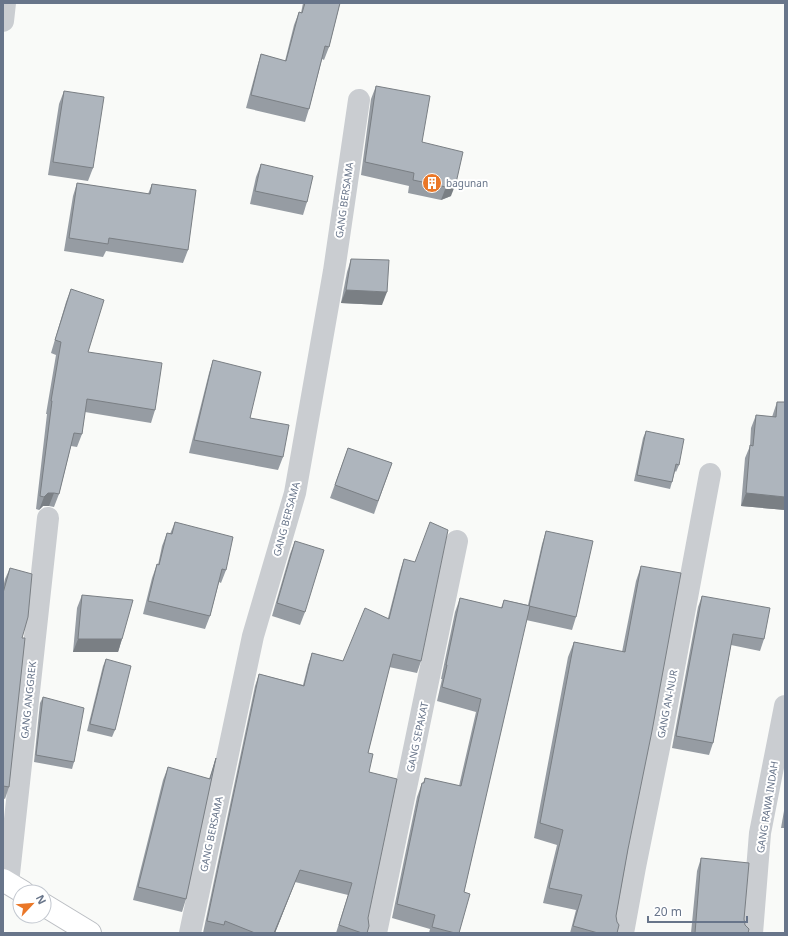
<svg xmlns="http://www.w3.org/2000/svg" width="788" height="936" viewBox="0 0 788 936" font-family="'Noto Sans',sans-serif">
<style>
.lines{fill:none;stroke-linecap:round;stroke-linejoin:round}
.major-casing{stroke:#bbbec3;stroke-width:24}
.minor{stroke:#cacdd1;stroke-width:22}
.major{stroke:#fff;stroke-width:22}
.wall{fill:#969ca3}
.shaded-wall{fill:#7a7f84}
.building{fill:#aeb5bd;stroke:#7a7f84}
.labels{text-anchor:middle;stroke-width:4;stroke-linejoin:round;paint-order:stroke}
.poi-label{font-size:10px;fill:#68758a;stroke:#fff;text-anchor:start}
.street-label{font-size:10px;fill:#68758a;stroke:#fff}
</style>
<rect width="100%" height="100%" fill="#f9faf8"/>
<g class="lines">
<g class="major-casing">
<g id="major">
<polyline points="3,880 23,892"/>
<polyline points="44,905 90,933"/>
</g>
</g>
<g class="minor">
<polyline points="3,21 5,3"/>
<polyline points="8,883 48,518"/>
<polyline points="190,933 253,636 295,493 334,271 359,100"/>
<polyline points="376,933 457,541"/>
<polyline points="623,933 635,867 659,748 710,474"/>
<polyline points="752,933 760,833 785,706"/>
</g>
<use href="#major" class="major"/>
</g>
<g class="wall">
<polygon points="303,3 340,3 329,47 324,60 322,59 309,109 305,122 246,108 257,67 261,54 285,61 294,25 299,12 301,13"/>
<polygon points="376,86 422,142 451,196 441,200 408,193 409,186 361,175 371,99"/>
<polygon points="64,91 93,168 88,181 48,175 59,104"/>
<polygon points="261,164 307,202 303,215 250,204 256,177"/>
<polygon points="77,183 148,194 152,184 188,250 183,263 106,251 103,257 64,251 73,196"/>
<polygon points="351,259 382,305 341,303 347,272"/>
<polygon points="71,289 88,352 155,410 151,423 85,412 82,434 77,447 71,446 59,494 54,507 49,506 43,506 39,510 36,509 47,414 46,414 56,355 51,353 66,302"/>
<polygon points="213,360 250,418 283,457 278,470 189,453 209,373"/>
<polygon points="777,402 785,402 785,510 741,506 745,458 750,446 751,428 756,415 772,417"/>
<polygon points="646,431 679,465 676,472 675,471 672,482 670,489 634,481 643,438"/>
<polygon points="348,448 392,463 374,514 330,498"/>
<polygon points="175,522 226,570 221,583 219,582 210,616 205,629 143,614 152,578 157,564 158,565 162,546 167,533 170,534"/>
<polygon points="546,531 576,617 572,630 526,620 464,892 459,933 429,933 430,929 392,918 417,797 422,783 423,783 425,778 459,786 476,712 437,701 442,679 441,679 455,612 460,598 501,608 504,600 528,605 542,544"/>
<polygon points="295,541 305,612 300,625 272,616 290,554"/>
<polygon points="404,559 421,661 417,673 389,667 368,753 369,772 368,918 367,933 336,933 348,895 295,882 275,933 203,933 255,686 259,674 303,685 308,665 312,653 343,661 388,618 400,571"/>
<polygon points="641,566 628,849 616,916 617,933 570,933 576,910 543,903 557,845 534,838 568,657 574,642 622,652 636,581"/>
<polygon points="10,568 22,638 9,787 5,799 3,798 3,588 5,579"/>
<polygon points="82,595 122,639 118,652 73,652 77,608"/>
<polygon points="702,596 764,639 760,651 731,645 713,743 709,755 672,748 698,607"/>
<polygon points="106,659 115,730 112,737 87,731 103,666"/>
<polygon points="43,697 74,762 72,769 34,762 40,703"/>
<polygon points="216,758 186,899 182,912 133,900 163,780 168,767 209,779"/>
<polygon points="785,805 785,828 781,828"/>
<polygon points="701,858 744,919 745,925 748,933 691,933 697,871"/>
</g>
<g class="shaded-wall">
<polygon points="456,183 451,196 441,200 446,187"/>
<polygon points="346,290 387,292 382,305 341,303"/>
<polygon points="48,493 54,493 49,506 43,506 39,510 44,497"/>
<polygon points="746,493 785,497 785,510 741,506"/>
<polygon points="78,639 122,639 118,652 73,652"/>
<polygon points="300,870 275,933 274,933"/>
</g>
<g class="building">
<polygon points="305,3 340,3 329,47 325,46 309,109 251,95 261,54 286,61 299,12 302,13"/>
<polygon points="376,86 430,96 422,142 463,152 456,183 446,187 413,180 414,173 365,162"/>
<polygon points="64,91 104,97 93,168 53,162"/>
<polygon points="261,164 313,176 307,202 255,191"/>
<polygon points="77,183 150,194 152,184 196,190 188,250 109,238 108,244 69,238"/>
<polygon points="351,259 389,260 387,292 346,290"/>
<polygon points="71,289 104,300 88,352 162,363 155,410 87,399 82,434 74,433 59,494 54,493 48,493 44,497 40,496 52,401 51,401 61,342 55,340"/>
<polygon points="213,360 261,372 250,418 289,425 283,457 194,440"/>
<polygon points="777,402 785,402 785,497 746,493 750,445 753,446 756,415 776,417"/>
<polygon points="646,431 684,439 679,465 676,464 672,482 637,475"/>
<polygon points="348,448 392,463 378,501 335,485"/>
<polygon points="175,522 233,537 226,570 222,569 210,616 148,601 157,564 159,565 167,533 172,534"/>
<polygon points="430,522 448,530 421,661 393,654 368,753 373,754 369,772 397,779 368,918 369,926 367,933 362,933 339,925 352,883 300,870 274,933 255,933 225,921 224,925 207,921 259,674 304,686 312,653 343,661 365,608 389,619 404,559 415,562"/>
<polygon points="546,531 593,541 576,617 529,606"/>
<polygon points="295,541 324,550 305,612 277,603"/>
<polygon points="641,566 681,573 652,731 628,849 616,916 617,922 619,925 617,933 598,933 573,926 582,895 549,888 563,830 540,823 574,642 625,652"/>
<polygon points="10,568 32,574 28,617 22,638 25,638 9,787 3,786 3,593"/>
<polygon points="82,595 133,600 122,639 78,639"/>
<polygon points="702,596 770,608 764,639 733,634 713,743 676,736"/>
<polygon points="460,598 502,608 504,600 530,606 464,892 470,894 459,933 455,933 432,927 435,915 397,904 422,783 424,783 425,778 461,786 481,699 442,687 447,665 446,665"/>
<polygon points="106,659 131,666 115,730 90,724"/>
<polygon points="43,697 84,708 74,762 36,755"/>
<polygon points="216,758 186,899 138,887 168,767 210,779"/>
<polygon points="701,858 749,863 744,919 745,925 749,929 748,933 695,933"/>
</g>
<defs>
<g id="building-disc" transform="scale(1)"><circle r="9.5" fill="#ea7727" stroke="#fff"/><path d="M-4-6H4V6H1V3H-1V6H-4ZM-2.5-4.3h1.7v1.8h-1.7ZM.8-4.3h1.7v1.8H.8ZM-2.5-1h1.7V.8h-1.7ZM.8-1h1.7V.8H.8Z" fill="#fff"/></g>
</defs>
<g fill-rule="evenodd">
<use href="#building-disc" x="432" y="183"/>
</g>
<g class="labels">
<g class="poi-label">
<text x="446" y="187">bagunan</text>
</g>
<g class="street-label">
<text transform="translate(344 200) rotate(-82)" y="4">GANG BERSAMA</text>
<text transform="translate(286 519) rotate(-75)" y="4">GANG BERSAMA</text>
<text transform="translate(28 700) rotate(-84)" y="4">GANG ANGGREK</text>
<text transform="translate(667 704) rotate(-79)" y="4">GANG AN-NUR</text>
<text transform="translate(417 737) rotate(-78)" y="4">GANG SEPAKAT</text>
<text transform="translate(767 807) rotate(-81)" y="4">GANG RAWA INDAH</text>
<text transform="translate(211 834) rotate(-78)" y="4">GANG BERSAMA</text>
</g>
</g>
<rect width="788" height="936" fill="none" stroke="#68758a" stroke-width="8"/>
<g transform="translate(32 904) rotate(64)"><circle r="19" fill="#ffffff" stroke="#c3c8d0"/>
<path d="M0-3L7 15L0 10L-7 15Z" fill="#ea7727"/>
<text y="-6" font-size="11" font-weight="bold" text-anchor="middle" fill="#68758a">N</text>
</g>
<path d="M648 916v6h99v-6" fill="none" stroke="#68758a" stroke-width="2"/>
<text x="654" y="916" font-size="12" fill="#68758a" stroke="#ffffff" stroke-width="3" paint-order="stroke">20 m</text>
</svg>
